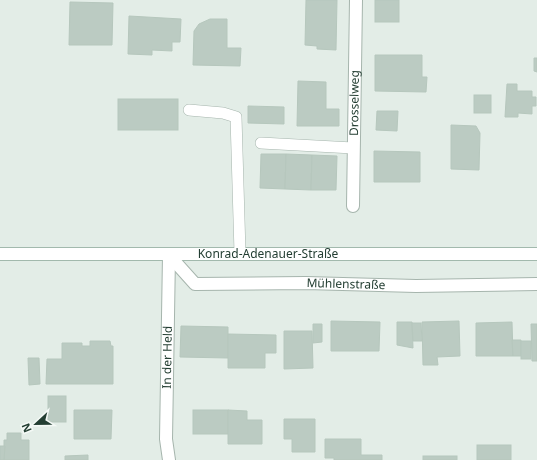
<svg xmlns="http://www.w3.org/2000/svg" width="537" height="460" viewBox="0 0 537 460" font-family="'Noto Sans',sans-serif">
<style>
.building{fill:#bbcbc2;stroke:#b6c7bd}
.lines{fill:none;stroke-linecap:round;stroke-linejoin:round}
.service-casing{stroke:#a6b5ad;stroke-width:12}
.minor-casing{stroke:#a6b5ad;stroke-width:14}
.secondary-casing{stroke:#a2b9ad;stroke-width:14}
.service{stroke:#fff;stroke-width:11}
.minor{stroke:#fff;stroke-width:12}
.secondary{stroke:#fff;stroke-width:12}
.labels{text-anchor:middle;stroke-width:4;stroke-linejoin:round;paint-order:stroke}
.street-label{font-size:12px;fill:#233e32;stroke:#f4f9f6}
</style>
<rect width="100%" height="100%" fill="#e3ede7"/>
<g class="building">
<polygon points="306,0 337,0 336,50 317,49 317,46 305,45"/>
<rect x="375" y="0" width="24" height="22"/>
<polygon points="70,2 113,3 112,45 69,45"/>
<polygon points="129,16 181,19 180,42 172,42 172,51 152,50 152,55 128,54"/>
<polygon points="210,19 227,19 227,48 241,48 240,66 193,65 194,31 199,24"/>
<polygon points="375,55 422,55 422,77 427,77 426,92 375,91"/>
<polygon points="534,58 537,58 537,72 534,71"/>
<polygon points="298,81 326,82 326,109 339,109 339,126 297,126"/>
<polygon points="507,84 517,84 517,91 532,91 532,97 536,97 536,106 532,106 532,114 518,113 518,117 505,117"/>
<rect x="474" y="95" width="17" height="18"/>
<rect x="118" y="99" width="60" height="31"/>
<polygon points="248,106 284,107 284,124 248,123"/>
<polygon points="377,111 398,111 397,131 376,130"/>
<polygon points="451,125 476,126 480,133 479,170 451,169"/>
<polygon points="374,151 420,152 420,182 374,182"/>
<polygon points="261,154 286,154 285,189 260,188"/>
<polygon points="286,154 312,155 311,190 285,189"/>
<polygon points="312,155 337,156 336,190 311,190"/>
<polygon points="331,321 380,322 379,351 331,351"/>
<polygon points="459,321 460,356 437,357 438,365 423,365 422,322"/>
<polygon points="397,322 412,322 413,348 397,345"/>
<polygon points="512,322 513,356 476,356 476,323"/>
<polygon points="412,323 421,323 422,341 413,341"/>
<polygon points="313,324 322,324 322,342 313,343"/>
<polygon points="531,324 537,324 537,361 532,361"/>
<polygon points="181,326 228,327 228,358 180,357"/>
<polygon points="284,331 312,331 313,368 284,369"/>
<polygon points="228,334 276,335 276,353 265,353 265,368 228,368"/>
<polygon points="512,340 521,340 521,356 513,356"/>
<polygon points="90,341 110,341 111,346 113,346 113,384 46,384 47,359 62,359 62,343 82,343 82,346 90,346"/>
<rect x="521" y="341" width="10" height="18"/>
<polygon points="28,358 39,358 40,384 29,385"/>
<rect x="48" y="396" width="18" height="26"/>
<polygon points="74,410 112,410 111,439 74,439"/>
<rect x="193" y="410" width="35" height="24"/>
<polygon points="228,410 247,411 247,420 262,420 262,444 228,444"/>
<polygon points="284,419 315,419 315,452 292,452 292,439 284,439"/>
<polygon points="7,433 21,433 21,440 29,440 29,460 4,460 4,440 7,440"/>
<polygon points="325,439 361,439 361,455 382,455 382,460 334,460 334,458 325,458"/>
<rect x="477" y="445" width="34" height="15"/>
<polygon points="0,446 5,446 4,460 0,460"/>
<polygon points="88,455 88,460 65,460 65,456"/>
<rect x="423" y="456" width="34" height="4"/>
</g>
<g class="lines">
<g class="service-casing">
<g id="service">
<polyline points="189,110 223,113 236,117 240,253"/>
<polyline points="261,143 353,148"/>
</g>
</g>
<g class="minor-casing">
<g id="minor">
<path id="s1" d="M353 206 356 0"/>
<path id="s2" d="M169 255 195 284 306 283 416 286 537 284"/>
<path id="s3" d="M169 460 166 439 169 255"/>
</g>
</g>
<g class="secondary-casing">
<g id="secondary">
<path id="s4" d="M0 254H537"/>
</g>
</g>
<use href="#service" class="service"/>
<use href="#minor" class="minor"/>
<use href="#secondary" class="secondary"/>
</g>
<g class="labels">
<g class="street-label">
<text dy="4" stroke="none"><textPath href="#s1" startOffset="103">Drosselweg</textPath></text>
<text dy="4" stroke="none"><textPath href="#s4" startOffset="268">Konrad-Adenauer-Straße</textPath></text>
<text dy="4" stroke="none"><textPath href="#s2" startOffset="190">Mühlenstraße</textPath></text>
<text dy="4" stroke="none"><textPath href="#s3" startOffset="103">In der Held</textPath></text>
</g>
</g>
<g transform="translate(36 424) rotate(248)" stroke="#f4f9f6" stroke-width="3" paint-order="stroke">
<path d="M0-3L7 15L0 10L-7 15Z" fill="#233e32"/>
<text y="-6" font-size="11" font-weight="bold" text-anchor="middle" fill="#233e32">N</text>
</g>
</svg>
